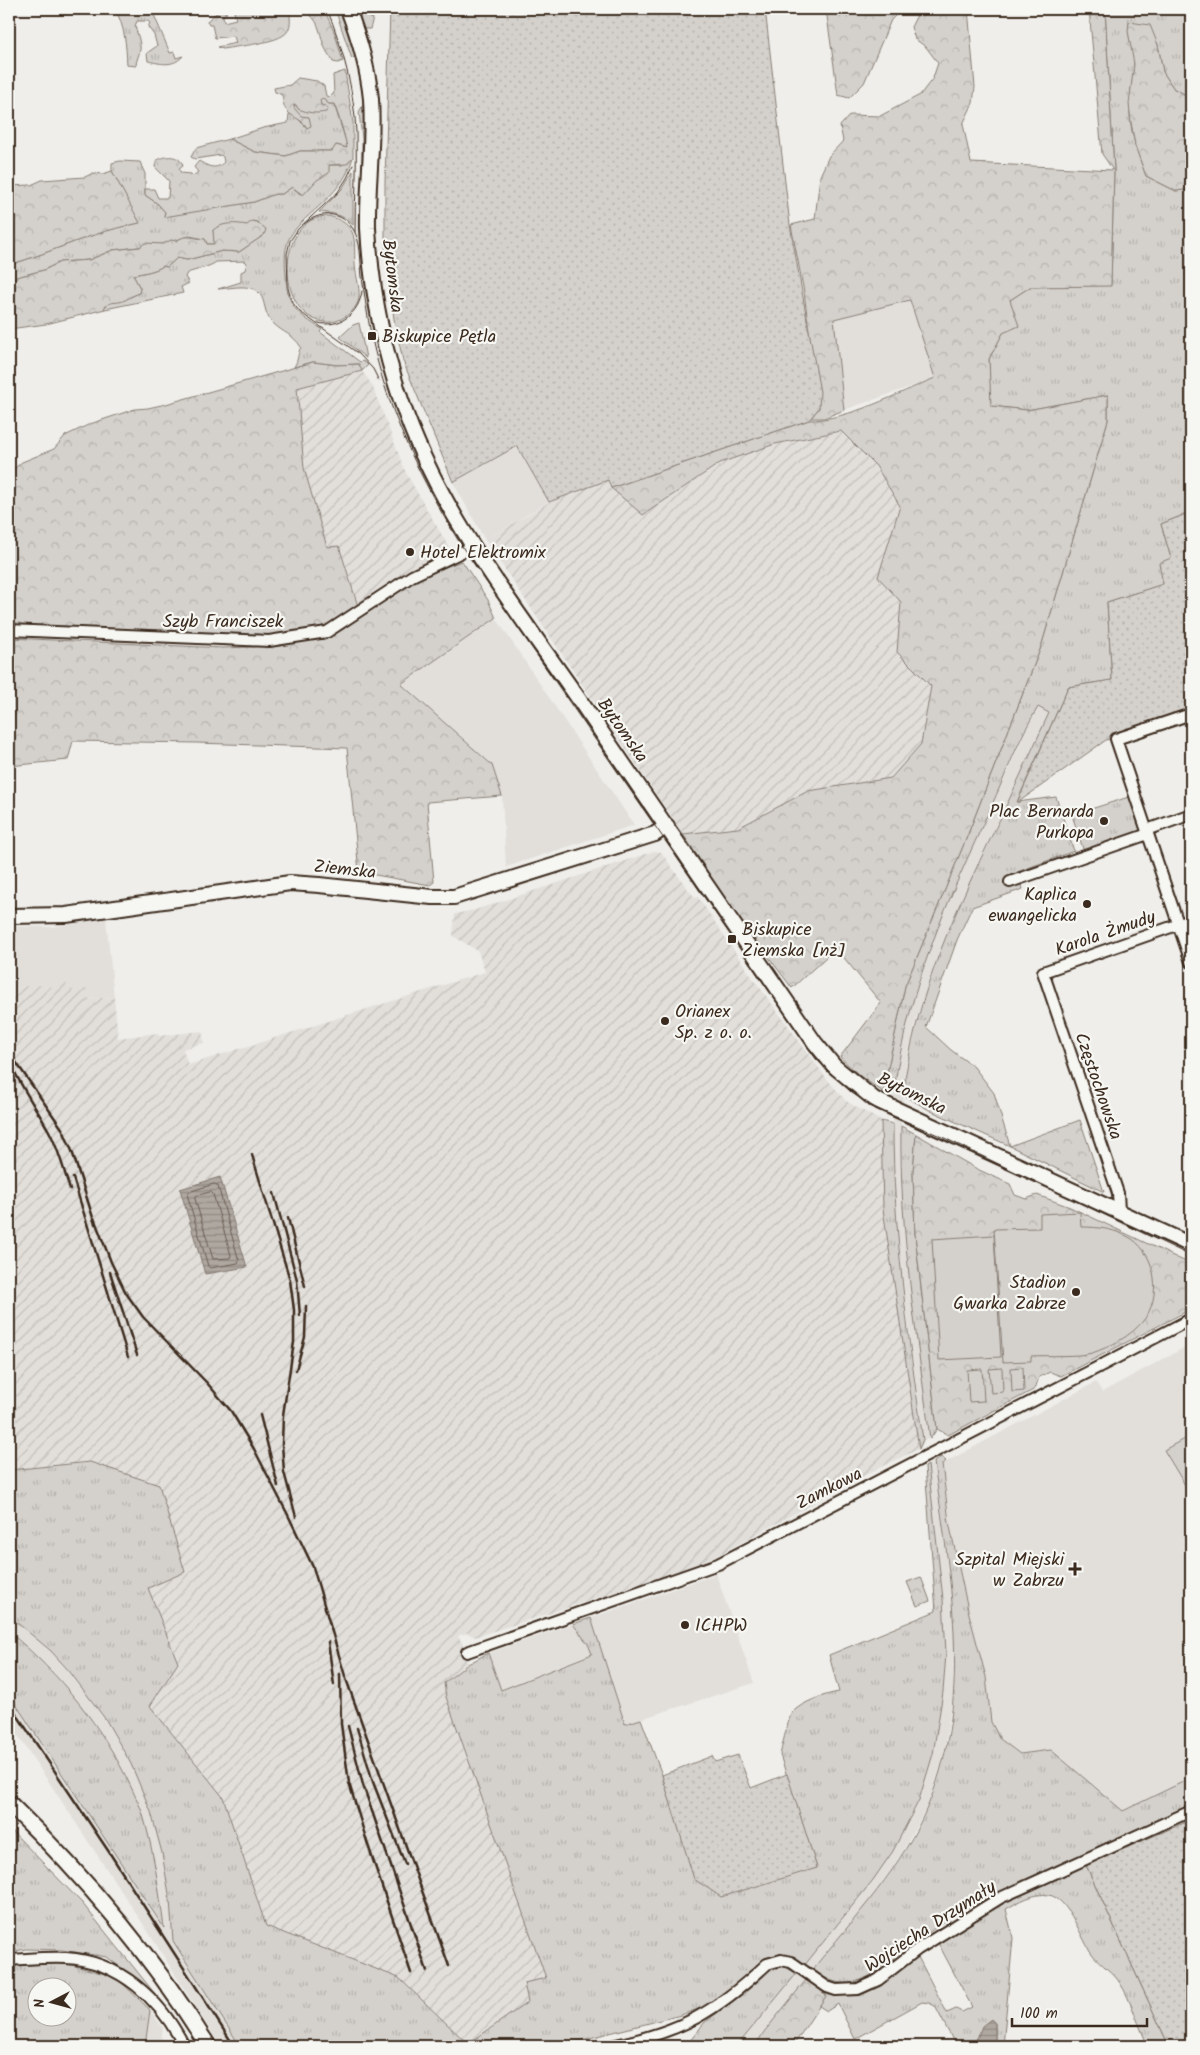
<svg xmlns="http://www.w3.org/2000/svg" width="1200" height="2055" viewBox="0 0 1200 2055" font-family="Kalam,sans-serif">
<style>
.built{fill:#e2dfdb}
.industrial{fill:url(#industrial-furrows)}
.grass{fill:url(#grass-tufts);stroke:#887e75;fill-rule:evenodd}
.forest{fill:url(#forest-crowns);stroke:#887e75}
.garden{fill:url(#garden-dots);stroke:#887e75}
.pitch{fill:#d4d1cc;stroke:#887e75}
.water{fill:url(#water-rules);stroke:#81766d}
.lines{fill:none;stroke-linecap:round;stroke-linejoin:round}
.shore{stroke:#695c52;stroke-width:1}
.street-casing{stroke:#3b2a1e;stroke-width:14}
.secondary-casing{stroke:#3b2a1e;stroke-width:18}
.primary-casing{stroke:#3b2a1e;stroke-width:19}
.street{stroke:#f6f6f2;stroke-width:10}
.secondary{stroke:#f6f6f2;stroke-width:14}
.primary{stroke:#f6f6f2;stroke-width:15}
.tram{stroke:#3b2a1e;stroke-width:1}
.rail{stroke:#3b2a1e;stroke-width:2.5}
.poi-dot{fill:#3b2a1e;stroke:#f6f6f2;stroke-width:2}
.labels{text-anchor:middle;stroke-width:4.5;stroke-linejoin:round;paint-order:stroke}
.street-label{font-size:18px;fill:#3b2a1e;stroke:#f6f6f2}
.poi-label{font-size:18px;fill:#3b2a1e;stroke:#f6f6f2;text-anchor:start}
</style>
<defs>
<pattern id="industrial-furrows" width="10" height="10" patternUnits="userSpaceOnUse" patternTransform="scale(1.25)"><rect width="10" height="10" fill="#e2dfdb"/><path d="M-1 1l2-2M0 10L10 0M9 11l2-2" fill="none" stroke="#c3c0bc"/></pattern>
<pattern id="grass-tufts" width="24" height="20" patternUnits="userSpaceOnUse" patternTransform="scale(1.25)"><rect width="24" height="20" fill="#d4d1cc"/><path d="M3 7l-1-3M5 7V3M7 7l1-3M15 17l-1-3M17 17v-4M19 17l1-3" fill="none" stroke="#b7b4af"/></pattern>
<pattern id="forest-crowns" width="20" height="18" patternUnits="userSpaceOnUse" patternTransform="scale(1.25)"><rect width="20" height="18" fill="#d4d1cc"/><path d="M2 6a3 3 0 1 1 6 0M12 15a3 3 0 1 1 6 0" fill="none" stroke="#b7b4af"/></pattern>
<pattern id="garden-dots" width="8" height="8" patternUnits="userSpaceOnUse" patternTransform="scale(1.25)"><rect width="8" height="8" fill="#d4d1cc"/><path d="M2 2h.1M6 6h.1" fill="none" stroke="#b7b4af" stroke-width="1.8" stroke-linecap="round"/></pattern>
<pattern id="water-rules" width="6" height="5" patternUnits="userSpaceOnUse" patternTransform="scale(1.25)"><rect width="6" height="5" fill="#afa8a1"/><path d="M0 2.5h6" fill="none" stroke="#908983"/></pattern>
</defs>
<rect width="100%" height="100%" fill="#efeeea"/>
<filter id="ink" filterUnits="userSpaceOnUse"><feTurbulence type="fractalNoise" baseFrequency=".02" numOctaves="2"/><feDisplacementMap in="SourceGraphic" scale="10" xChannelSelector="R" yChannelSelector="G"/><feConvolveMatrix kernelMatrix="1 2 1 2 8 2 1 2 1" color-interpolation-filters="sRGB"/></filter>
<g filter="url(#ink)">
<g class="built">
<polygon points="910,300 936,378 844,410 833,319"/>
<polygon points="517,446 548,502 485,540 453,482"/>
<polygon points="496,618 634,825 506,867 502,796 492,765 401,684"/>
<polygon points="1037,707 1049,713 979,862 940,951 915,1023 907,1060 901,1126 900,1161 906,1250 930,1439 923,1440 899,1251 895,1204 893,1124 894,1090 899,1060 908,1015 930,946 955,885"/>
<polygon points="106,918 114,997 89,999 87,996 71,990 71,984 44,988 26,986 9,990 9,926 52,927"/>
<polygon points="1191,1344 1191,1513 1189,1514 1191,1517 1191,1778 1123,1811 1051,1750 1020,1754 1000,1739 991,1722 986,1677 969,1614 950,1524 942,1464 1096,1382 1102,1392"/>
<polygon points="934,1462 955,1623 953,1693 944,1755 929,1803 901,1855 866,1906 812,1970 804,1966 873,1880 909,1822 919,1800 933,1754 943,1692 946,1653 943,1599 928,1465"/>
<polygon points="716,1574 754,1683 625,1724 591,1618"/>
<polygon points="9,1616 51,1651 70,1672 106,1720 131,1764 151,1812 162,1853 170,1900 173,1941 240,2046 220,2046 147,1930 9,1722 9,1694 164,1926 153,1856 142,1813 121,1767 97,1727 49,1668 9,1632"/>
<polygon points="573,1624 588,1644 592,1653 500,1690 488,1653"/>
<polygon points="797,1973 806,1980 764,2032 755,2046 737,2046"/>
<polygon points="150,2010 163,2028 160,2046 145,2046"/>
</g>
<g class="industrial">
<polygon points="362,371 372,385 406,473 450,549 387,584 358,606 339,546 327,547 304,468 297,388"/>
<polygon points="841,431 876,466 900,507 878,577 901,602 897,652 931,686 921,744 891,778 808,791 738,828 683,834 485,540 549,502 608,479 643,515 720,463 775,444"/>
<polygon points="655,851 661,852 690,892 696,898 698,897 750,974 827,1079 846,1101 881,1121 883,1209 919,1449 877,1469 698,1566 475,1637 467,1633 458,1636 467,1652 468,1664 457,1674 446,1697 547,1978 528,2002 468,2044 399,1978 266,1926 223,1797 150,1706 178,1663 148,1588 90,1462 9,1470 9,990 26,986 44,985 44,988 71,983 72,990 87,989 89,999 114,997 118,1038 158,1033 159,1036 202,1031 204,1043 183,1049 188,1065 485,972 478,951 453,936 455,914 475,910"/>
</g>
<g class="grass">
<path d="M115 9H171L154 15 170 53 174 52 176 58 183 56C173 67 162 64 148 61L147 53 157 46 154 35 148 27 150 23 148 21H137L135 26C137 34 141 42 140 50 139 56 136 60 136 66L127 65C126 44 125 27 115 9Z"/>
<polygon points="335,9 342,9 354,49 355,56 352,59"/>
<polygon points="353,9 371,9 370,18 373,18 370,29 362,29"/>
<path d="M1105 9H1191V97L1174 89 1163 72 1158 45 1129 22C1127 36 1133 49 1134 63 1134 76 1130 89 1130 102 1128 127 1137 152 1146 176L1176 191 1191 189V512L1161 524 1171 558 1164 584 1107 602 1112 680 1068 687 1017 802 1056 797 1074 851 1017 872 1023 889 972 907 957 940 926 1027 951 1050 974 1067 994 1093 1010 1146 931 1111 903 1095C914 996 958 905 1001 817 1017 782 1033 748 1049 713L1038 707C1019 738 1006 774 991 807 947 902 909 985 894 1090L883 1092 905 986 966 839 1041 647 1108 420V395L1027 410 990 406 989 359 1003 333 1010 300 1030 287 1111 285 1114 170Z"/>
<polygon points="323,99 329,104 334,104 348,148 336,145 333,151 300,151 286,156 255,152 229,139 263,128 288,123 289,114 295,116 307,128 301,117 293,108 294,105 321,105 319,100"/>
<polygon points="363,105 365,106 372,313 370,314 362,245 362,138 359,112"/>
<path d="M353 157C346 184 327 199 307 217 300 224 292 231 288 241 284 252 285 264 286 275 286 305 298 315 322 329L320 332 360 362 363 361 368 365 362 371 358 364 337 365 313 362 294 367C299 359 297 354 301 347 293 334 283 333 274 324 266 317 266 310 263 300 257 281 234 288 218 289L241 282V272L245 270 247 263 245 261 216 262C212 266 193 271 187 273L185 277 189 283 181 287 183 293 105 309 103 308 112 301H122L139 293 140 288 133 275C142 273 156 271 163 266L167 267 177 258 187 260 222 251 239 252 264 235 248 225 214 244H207L205 239 189 236 163 244 113 250 89 260 60 262 44 270 9 279V265C53 252 94 231 139 223L112 171V163L120 161 140 162 145 174V195L158 204 165 212 164 216 254 202 275 194H282L292 187 300 194 305 193 329 165H342Z"/>
<path d="M353 171V225C343 214 331 213 319 212L342 189Z"/>
<path d="M328 216C337 218 348 223 352 232 356 240 354 254 355 263 355 273 360 286 359 297 358 311 339 324 325 322 275 317 275 217 328 216Z"/>
<polygon points="359,323 366,358 340,337 353,325"/>
<polygon points="1132,796 1142,827 1137,834 1084,852 1072,815"/>
<path d="M881 1121 893 1124C893 1230 908 1335 923 1440L919 1449 883 1209Z"/>
<path d="M901 1126 916 1134 913 1172 915 1234 937 1429 930 1439C917 1335 899 1231 901 1126Z"/>
<path d="M941 1457 946 1461 942 1464 949 1522 969 1614 986 1677 991 1722 1000 1739 1020 1754 1051 1750 1123 1811 1191 1778V1805C1150 1824 1109 1844 1068 1863 1029 1881 992 1894 954 1915 924 1932 886 1974 854 1982 838 1986 826 1979 812 1970 855 1917 903 1867 929 1803 974 1693 949 1575 934 1462Z"/>
<path d="M90 1462 159 1485 185 1572 148 1588 178 1663 150 1706 223 1797 266 1926 399 1978 468 2044 528 2002 524 1983 546 1978 446 1697 444 1683 468 1664 488 1653 501 1690 592 1654 588 1644 573 1624 591 1618 625 1724 641 1719 662 1775 695 1879 817 1868 780 1755C782 1747 788 1719 792 1713 801 1702 826 1694 839 1692L829 1655 936 1611 925 1467 928 1465 943 1599 946 1653 943 1692 933 1754 919 1800 893 1851 873 1880 804 1966 783 1955 772 1956 748 1972 729 1991 706 2006 681 2015 558 2046H240L173 1941 170 1900 162 1853 151 1812 131 1764 106 1720 70 1672 51 1651 9 1616V1470Z"/>
<path d="M9 1632C60 1674 103 1727 131 1787 135 1796 140 1805 143 1815 154 1852 159 1890 164 1928L9 1694Z"/>
<polygon points="9,1828 82,1903 156,1995 107,1957 62,1950 26,1949 9,1952"/>
<path d="M1086 1865 1169 2046H1148C1140 2029 1130 1998 1120 1983 1113 1972 1101 1965 1093 1955 1081 1940 1070 1899 1049 1895 1035 1892 1018 1902 1006 1909L1013 1938 1003 2046H995V2023L975 2040 974 2046H956L935 2006 929 2003 922 2002 855 2039 838 2004 827 2011 819 2006 826 1996 825 1992 847 1995 867 1992 918 1957 947 2013 956 2009 962 2012 972 2007 937 1941 987 1911Z"/>
<path d="M64 1963 116 1977 150 2010 145 2046H10L9 1966ZM38 1988H68V2018H38Z"/>
<polygon points="772,1967 785,1967 797,1973 737,2046 686,2046 704,2023 742,1994"/>
</g>
<g class="forest">
<path d="M236 9H289C290 16 292 25 287 32 279 43 238 46 223 49L217 47 236 43 234 36 215 38 212 25H209L207 21 220 10 227 13 223 15 224 22 236 19 234 12Z"/>
<path d="M312 9H324L335 34 343 61 338 63 333 62C331 57 327 53 325 48 320 37 320 22 310 15Z"/>
<polygon points="826,9 902,9 891,20 864,83 849,98 838,95"/>
<path d="M920 9H968L975 87 973 103 963 124 971 163 1113 170 1102 154 1089 9H1105L1114 170 1111 286 1030 287 1010 300 1019 326 1003 333 989 359 991 406 1027 410 1108 395V420L1041 647 966 839 905 986 883 1092 860 1076 840 1057 881 1003 836 948 792 988 733 910 683 834 738 828 808 791 891 778 921 744 931 686 897 652 901 602 878 577 900 506 876 466 841 431 775 444 720 463 643 515 611 488 809 420C849 420 898 393 935 378L910 300 834 319 844 410 824 418H811L819 408 804 292 791 225 815 219 820 176 829 156 843 141 840 126 850 115 880 116 920 95 933 78 938 63 926 47 915 39 911 27Z"/>
<polygon points="1129,22 1150,25 1158,45 1163,72 1174,89 1191,97 1191,189 1176,191 1146,176 1135,146 1131,122 1129,104 1134,64 1128,31"/>
<path d="M345 71 353 123V157L347 164 329 165V173L317 180 303 195 292 187 282 194H275L254 202 164 217 165 212 158 204 145 195V189H154L158 198H168L169 181 155 167 156 161C165 155 180 154 183 166L179 169 181 173 191 174 193 176 198 172 194 167 199 161C207 166 216 171 224 162L223 157 221 155 195 159 191 157 196 148 229 139 255 152 286 156 300 151H332L336 145 347 148C346 139 338 113 334 104H329L323 99 320 100 321 105 326 106 328 109 326 112C316 114 309 113 298 109L296 105H294V108L301 116 309 117 311 126 307 128C302 118 289 117 285 108 283 104 283 99 282 95L275 92 274 88 290 85 298 78 317 81 324 86 326 96 330 97 334 93 333 75Z"/>
<path d="M112 171 140 223C94 231 53 252 9 265V186L31 185 42 180 85 177 93 173 103 174Z"/>
<path d="M252 221 257 222 266 229 264 235 239 252 222 251 187 260 177 258 167 267 163 266C156 271 143 273 133 275L140 288 139 293C133 295 128 299 123 301 115 304 110 300 104 308L105 309 46 324 9 329V279L44 270 60 262 89 260 113 250 140 247 145 243 163 244 171 240 177 241C185 233 195 239 205 239L207 244H214L213 230C223 222 235 223 247 225Z"/>
<polygon points="313,362 337,365 359,364 362,371 297,388 304,468 327,547 339,546 358,606 335,623 305,631 249,638 32,628 9,622 9,473 22,462 54,449 65,436 90,424 135,409 148,408 166,404"/>
<polygon points="462,561 488,600 496,618 401,684 492,765 502,796 427,802 434,882 430,885 359,872 347,748 197,743 73,741 68,760 9,766 9,638 224,648 275,646 314,640 342,630 398,591 429,573"/>
<polygon points="1080,1120 1104,1192 1010,1146"/>
<polygon points="916,1134 977,1169 1010,1184 1015,1195 1026,1199 1037,1195 1070,1207 1188,1263 1186,1300 1191,1301 1191,1309 1061,1376 1050,1372 1039,1377 1035,1389 948,1435 937,1429 915,1234 913,1172"/>
<polygon points="921,1577 930,1601 917,1606 907,1582"/>
<polygon points="806,1980 825,1992 826,1996 793,2046 755,2046 764,2032"/>
</g>
<g class="garden">
<polygon points="390,9 765,9 790,225 820,392 819,408 809,420 611,488 608,480 549,502 517,446 453,482 403,361 394,319 385,245 385,182"/>
<polygon points="1191,512 1191,711 1106,740 1017,803 1068,687 1112,680 1107,602 1163,584 1159,563 1171,558 1161,524"/>
<polygon points="738,1755 751,1788 787,1774 817,1868 721,1897 694,1879 662,1775 712,1756 715,1762"/>
<polygon points="1191,1820 1191,2046 1169,2046 1086,1865"/>
</g>
<g class="pitch">
<path d="M1080 1212 1081 1227C1099 1227 1116 1229 1132 1239 1157 1256 1162 1298 1143 1321 1131 1336 1110 1347 1092 1353 1078 1357 1047 1355 1031 1356V1361L1003 1362 994 1229 1040 1228V1214Z"/>
<polygon points="994,1235 1001,1357 939,1360 932,1239"/>
<polygon points="1023,1367 1024,1391 1012,1392 1011,1368"/>
<polygon points="1002,1368 1003,1392 991,1393 989,1369"/>
<polygon points="982,1369 984,1401 969,1402 967,1370"/>
<polygon points="1191,1435 1191,1495 1164,1450"/>
</g>
<g class="water">
<polygon points="220,1177 247,1267 205,1274 180,1189"/>
<polygon points="991,2019 995,2023 995,2046 974,2046 982,2026"/>
</g>
<g class="lines">
<g class="shore">
<polygon points="215,1184 218,1186 239,1261 238,1263 210,1268 208,1266 187,1194 189,1192"/>
<polygon points="211,1192 213,1194 231,1255 230,1258 213,1259 195,1199 196,1196"/>
</g>
<g class="street-casing">
<g id="street">
<polyline points="9,630 269,641 327,632 412,576 474,546"/>
<polyline points="1191,714 1116,739 1191,962"/>
<polyline points="1147,830 1191,814"/>
<polyline points="1010,882 1148,834"/>
<polyline points="1119,1211 1118,1193 1043,972 1191,920"/>
<polyline points="467,1652 718,1564 1191,1319"/>
<path d="M9 1960C28 1959 47 1957 66 1958 120 1961 161 2000 184 2046"/>
<path d="M611 2046C681 2032 716 2012 767 1964L781 1960 791 1962 827 1987 836 1990 858 1989 878 1980 918 1949 1000 1898 1191 1811"/>
</g>
</g>
<g class="secondary-casing">
<g id="secondary">
<path d="M348 9C359 38 368 68 371 99 374 142 367 185 368 228 371 287 382 344 401 400 437 509 511 602 576 695 656 811 735 927 815 1043L834 1066 874 1099 1191 1245"/>
<polyline points="9,916 66,915 290,883 319,885 432,897 454,897 655,834 667,826"/>
</g>
</g>
<g class="primary-casing">
<path id="primary" d="M9 1803C85 1877 153 1956 208 2046"/>
</g>
<use href="#street" class="street"/>
<use href="#secondary" class="secondary"/>
<use href="#primary" class="primary"/>
<g class="tram">
<path d="M327 9C343 48 354 90 356 132 357 165 355 199 355 232"/>
<polyline points="353,165 347,178 338,192 298,229 290,241 287,254 288,288 292,302 300,312 359,354 373,369 379,381"/>
<path d="M304 224C318 212 338 210 351 226 362 240 360 260 362 277 366 306 370 335 378 363 396 430 428 493 465 551L816 1059 852 1093 877 1109 938 1135 1191 1256"/>
<path d="M318 323C340 328 359 314 362 291"/>
</g>
<g class="rail">
<polyline points="9,1052 63,1130 72,1151 95,1224"/>
<path d="M11 1064C21 1087 36 1108 49 1131 59 1150 64 1170 70 1190"/>
<polyline points="252,1155 290,1280 294,1310 294,1342 283,1415 282,1444 284,1472 296,1517"/>
<polyline points="73,1178 128,1357"/>
<polyline points="274,1193 297,1280 300,1316"/>
<polyline points="94,1218 111,1262 126,1293 143,1317 207,1383 231,1411 254,1449 288,1515 313,1567 345,1676 449,1966"/>
<polyline points="288,1218 305,1286"/>
<polyline points="110,1272 137,1355"/>
<polyline points="296,1370 305,1337 306,1306"/>
<polyline points="260,1415 278,1486"/>
<polyline points="328,1642 334,1685"/>
<polyline points="340,1674 341,1724 349,1783 368,1845 411,1973"/>
<polyline points="9,1703 109,1852 234,2046"/>
<polyline points="348,1726 363,1785 427,1971"/>
<polyline points="357,1728 373,1782 405,1864"/>
</g>
</g>
</g>
<g class="poi-dot">
<rect x="367" y="331" width="10" height="10" rx="2.5"/>
<circle cx="410" cy="552" r="5"/>
<circle cx="1104" cy="821" r="5"/>
<circle cx="1087" cy="904" r="5"/>
<rect x="727" y="934" width="10" height="10" rx="2.5"/>
<circle cx="665" cy="1021" r="5"/>
<circle cx="1076" cy="1292" r="5"/>
<path d="M1072.5 1561.5h5v5h5v5h-5v5h-5v-5h-5v-5h5z"/>
<circle cx="685" cy="1625" r="5"/>
</g>
<g class="labels">
<g class="street-label">
<text transform="translate(393 276) rotate(83)" y="6">Bytomska</text>
<text x="223" y="627">Szyb Franciszek</text>
<text transform="translate(623 730) rotate(55)" y="6">Bytomska</text>
<text transform="translate(345 869) rotate(6)" y="6">Ziemska</text>
<text transform="translate(1105 933) rotate(-19)" y="6">Karola Żmudy</text>
<text transform="translate(1099 1086) rotate(71)" y="6">Częstochowska</text>
<text transform="translate(912 1093) rotate(26)" y="6">Bytomska</text>
<text transform="translate(829 1488) rotate(-27)" y="6">Zamkowa</text>
<text transform="translate(930 1926) rotate(-33)" y="6">Wojciecha Drzymały</text>
</g>
<g class="poi-label">
<text x="382" y="342">Biskupice Pętla</text>
<text x="420" y="558">Hotel Elektromix</text>
<text x="1094" y="817" text-anchor="end">Plac Bernarda<tspan x="1094" dy="21">Purkopa</tspan></text>
<text x="1077" y="900" text-anchor="end">Kaplica<tspan x="1077" dy="21">ewangelicka</tspan></text>
<text x="742" y="935">Biskupice<tspan x="742" dy="21">Ziemska [nż]</tspan></text>
<text x="675" y="1017">Orianex<tspan x="675" dy="21">Sp. z o. o.</tspan></text>
<text x="1066" y="1288" text-anchor="end">Stadion<tspan x="1066" dy="21">Gwarka Zabrze</tspan></text>
<text x="1064" y="1565" text-anchor="end">Szpital Miejski<tspan x="1064" dy="21">w Zabrzu</tspan></text>
<text x="695" y="1631">ICHPW</text>
</g>
</g>
<rect width="1200" height="2055" fill="none" stroke="#f6f6f2" stroke-width="30"/>
<rect x="15" y="15" width="1170" height="2025" fill="none" stroke="#3b2a1e" stroke-width="2" filter="url(#ink)"/>
<g transform="translate(52 2002) rotate(264)"><circle r="24" fill="#f6f6f2" stroke="#aba49d"/>
<path d="M0-4L9 19L0 12L-9 19Z" fill="#3b2a1e"/>
<text y="-8" font-size="14" font-weight="bold" text-anchor="middle" fill="#3b2a1e">N</text>
</g>
<path d="M1012 2018v8h135v-8" fill="none" stroke="#3b2a1e" stroke-width="2.5"/>
<text x="1020" y="2018" font-size="15" fill="#3b2a1e" stroke="#f6f6f2" stroke-width="4" paint-order="stroke">100 m</text>
</svg>
